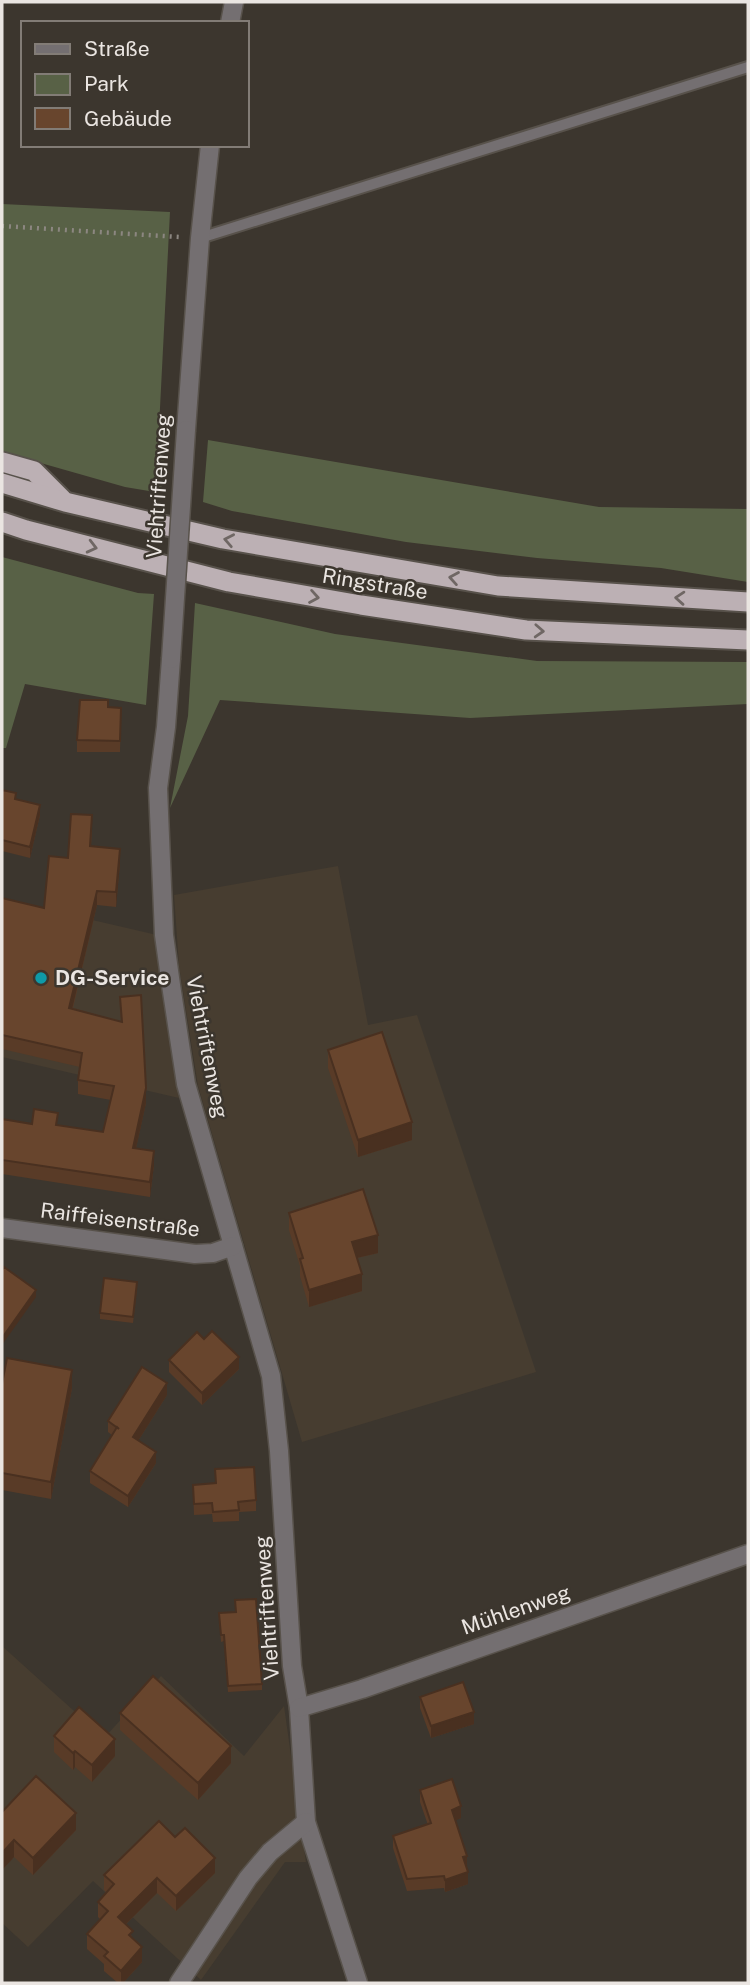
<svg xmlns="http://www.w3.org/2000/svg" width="750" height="1985" viewBox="0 0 750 1985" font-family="'Public Sans',sans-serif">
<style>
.built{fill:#473d30}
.green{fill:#586146}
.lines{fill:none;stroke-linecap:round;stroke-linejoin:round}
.service-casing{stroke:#58524b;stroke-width:14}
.minor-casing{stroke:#58524b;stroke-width:21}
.trunk-casing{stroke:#58524b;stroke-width:23}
.path{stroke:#8c8781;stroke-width:4.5;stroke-dasharray:2 5;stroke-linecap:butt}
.service{stroke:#746f71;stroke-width:10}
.minor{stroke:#746f71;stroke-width:18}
.trunk{stroke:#bcb0b4;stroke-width:19}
.minor-bridge-casing{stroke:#58524b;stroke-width:21;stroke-linecap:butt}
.minor-bridge{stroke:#746f71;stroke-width:18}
.wall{fill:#593b27}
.shaded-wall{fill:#493020}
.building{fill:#68452d;stroke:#493020;stroke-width:2}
.oneway{stroke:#6f6764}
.culture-dot{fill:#0f9aa8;stroke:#3c362e;stroke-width:2.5}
.labels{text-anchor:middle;stroke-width:5;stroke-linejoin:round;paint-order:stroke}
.street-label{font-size:21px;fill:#eae5e1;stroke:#3c362e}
.poi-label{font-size:21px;font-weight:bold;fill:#eae5e1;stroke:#3c362e;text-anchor:start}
</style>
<rect width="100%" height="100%" fill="#3c362e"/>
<g class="built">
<polygon points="338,866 368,1025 417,1015 536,1372 302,1442 198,1086 179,966 174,895"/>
<polygon points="2,899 157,935 179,1098 2,1057"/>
<polygon points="2,1646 104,1738 161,1676 244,1756 284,1706 306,1862 285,1862 201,1980 93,1881 28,1947 2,1923"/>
</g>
<g class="green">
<polygon points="2,204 170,212 158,447 165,451 161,493 125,487 2,452"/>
<polygon points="208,440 599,507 748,509 748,582 661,568 537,558 406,542 232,511 203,502"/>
<polygon points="2,557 138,593 154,594 146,705 25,684 6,748 2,748"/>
<polygon points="195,603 335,634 537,661 748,662 748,704 470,718 220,700 170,808 188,716"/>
</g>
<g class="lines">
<g class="service-casing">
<polyline id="service" points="200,238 748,67"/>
</g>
<g class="minor-casing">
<g id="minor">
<polyline points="230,23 234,2"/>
<polyline points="186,430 200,238 210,145"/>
<polyline points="171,659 166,727 158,788 164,935 171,985 186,1084 271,1376 279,1451 292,1666 299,1708 306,1822 358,1983"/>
<polyline points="2,1228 195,1254 213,1253 233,1246"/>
<polyline points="299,1708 362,1689 748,1554"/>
<polyline points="179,1983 248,1878 270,1852 306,1822"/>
</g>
</g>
<g class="trunk-casing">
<g id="trunk">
<polyline points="2,462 34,471 62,499"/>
<polyline points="2,483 65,502 223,539 498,586 748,602"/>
<polyline points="2,522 26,530 229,582 361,605 526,630 748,640"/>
</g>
</g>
<polyline class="path" points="2,226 179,237"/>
<use href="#service" class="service"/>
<use href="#minor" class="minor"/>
<use href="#trunk" class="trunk"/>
<g class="minor-bridge-casing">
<polyline id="minor-bridge" points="171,659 186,430"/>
</g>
<use href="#minor-bridge" class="minor-bridge"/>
</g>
<g class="wall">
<polygon points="108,707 121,708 120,752 77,752 77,740"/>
<polygon points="2,790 40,815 30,858 2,851"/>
<polygon points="92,830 91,846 120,863 116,907 97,905 73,1008 121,1022 120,997 146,1103 136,1148 154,1165 150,1197 2,1174 2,1119 32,1124 58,1125 103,1132 111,1100 78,1094 78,1080 80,1067 2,1049 2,898 44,908 68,858"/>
<polygon points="328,1050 412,1140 358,1157 328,1068"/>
<polygon points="289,1213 378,1253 357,1258 362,1291 309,1307 300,1276 300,1266 289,1230"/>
<polygon points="137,1288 133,1323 100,1319 100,1313"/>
<polygon points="204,1339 239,1369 202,1405 169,1372 169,1360"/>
<polygon points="2,1384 72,1388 51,1499 2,1490"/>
<polygon points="167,1395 138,1441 156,1463 128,1507 90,1483 90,1471 112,1435 108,1432 108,1421"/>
<polygon points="215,1469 256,1500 256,1511 239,1512 239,1521 213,1522 212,1514 194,1515 193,1485 216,1483"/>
<polygon points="219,1613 262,1684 262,1690 228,1692 224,1641 221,1642"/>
<polygon points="420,1697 474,1724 431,1738 420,1708"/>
<polygon points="120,1713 231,1763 198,1800 120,1730"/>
<polygon points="54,1736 115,1756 92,1782 75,1767 73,1770 54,1752"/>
<polygon points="420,1790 461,1818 455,1820 467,1868 468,1884 445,1892 444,1888 407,1891 393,1848 393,1836 428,1825 420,1802"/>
<polygon points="2,1812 76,1830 33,1875 14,1857 2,1870"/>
<polygon points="175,1837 215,1873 176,1911 157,1893 126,1924 133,1939 142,1962 123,1983 118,1983 104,1971 104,1964 87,1949 87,1934 100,1919 98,1917 98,1902 106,1892 104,1890 104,1875"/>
</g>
<g class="shaded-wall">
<polygon points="40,805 40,815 30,858 30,847"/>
<polygon points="120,849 120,863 116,907 116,892"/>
<polygon points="97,891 97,905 69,1022 69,1008"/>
<polygon points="146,1088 146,1103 133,1162 133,1148"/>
<polygon points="412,1122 412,1140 358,1157 358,1140"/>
<polygon points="154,1151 154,1165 150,1197 150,1182"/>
<polygon points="378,1235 378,1253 352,1259 352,1242"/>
<polygon points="362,1274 362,1291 309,1307 309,1290"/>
<polygon points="36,1290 36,1297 2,1345 2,1338"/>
<polygon points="239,1357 239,1369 202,1405 202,1393"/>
<polygon points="72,1370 72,1388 51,1499 51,1482"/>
<polygon points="167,1383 167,1395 133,1449 133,1437"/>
<polygon points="156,1452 156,1463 128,1507 128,1496"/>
<polygon points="474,1712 474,1724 431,1738 431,1726"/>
<polygon points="115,1739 115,1756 92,1782 92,1765"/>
<polygon points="231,1746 231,1763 198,1800 198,1783"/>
<polygon points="75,1751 75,1767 73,1770 73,1753"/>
<polygon points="461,1806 461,1818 452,1822 452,1810"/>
<polygon points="76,1813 76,1830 33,1875 33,1858"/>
<polygon points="14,1840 14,1857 2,1870 2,1853"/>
<polygon points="467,1856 467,1868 463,1857"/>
<polygon points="215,1858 215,1873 176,1911 176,1896"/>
<polygon points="468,1872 468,1884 445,1892 445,1880"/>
<polygon points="157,1878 157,1893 118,1932 118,1917"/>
<polygon points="142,1947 142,1962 123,1983 121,1983 121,1971"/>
</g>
<g class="building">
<polygon points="80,700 108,700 108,707 121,708 120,741 77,740"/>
<polygon points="2,790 16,793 15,799 40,805 30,847 2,840"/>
<polygon points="71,814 92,815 90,846 120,849 116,892 97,891 69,1008 122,1022 120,997 141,995 146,1088 133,1148 154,1151 150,1182 2,1160 2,1119 32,1124 34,1109 58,1113 56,1125 103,1132 114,1086 78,1080 82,1053 2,1035 2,898 44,908 49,856 68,858"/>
<polygon points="382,1032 412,1122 358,1140 328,1050"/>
<polygon points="363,1189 378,1235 352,1242 362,1274 309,1290 300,1259 303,1258 289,1213"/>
<polygon points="4,1267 36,1290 2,1338 2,1270"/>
<polygon points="104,1278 137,1282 133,1317 100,1313"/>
<polygon points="212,1331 239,1357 202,1393 169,1360 197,1332 204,1339"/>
<polygon points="7,1358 72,1370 51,1482 2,1473 2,1384"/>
<polygon points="142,1367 167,1383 133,1437 156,1452 128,1496 90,1471 117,1427 119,1429 108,1421"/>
<polygon points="254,1467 256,1500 238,1502 239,1510 213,1512 212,1503 194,1504 193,1485 216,1483 215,1469"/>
<polygon points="256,1599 262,1684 228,1686 224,1635 221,1635 219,1613 236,1612 235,1600"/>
<polygon points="153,1676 231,1746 198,1783 120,1713"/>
<polygon points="463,1682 474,1712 431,1726 420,1697"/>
<polygon points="79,1707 115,1739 92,1765 75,1751 73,1753 54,1736"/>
<polygon points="36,1776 76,1813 33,1858 14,1840 2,1853 2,1812"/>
<polygon points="452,1779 461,1806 452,1810 467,1856 463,1857 468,1872 445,1880 444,1876 407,1879 393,1836 431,1823 420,1790"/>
<polygon points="159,1821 175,1837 185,1828 215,1858 176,1896 157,1878 118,1917 133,1931 129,1935 142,1947 121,1971 104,1956 108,1952 87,1934 108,1911 98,1902 114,1884 104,1875"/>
</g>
<defs><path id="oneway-chevron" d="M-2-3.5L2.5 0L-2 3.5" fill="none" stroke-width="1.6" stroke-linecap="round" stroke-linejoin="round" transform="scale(1.75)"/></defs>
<g class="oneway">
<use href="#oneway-chevron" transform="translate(229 540) rotate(-169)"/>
<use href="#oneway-chevron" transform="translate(92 547) rotate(14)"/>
<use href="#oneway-chevron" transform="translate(454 578) rotate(-170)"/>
<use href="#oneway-chevron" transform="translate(314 597) rotate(10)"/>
<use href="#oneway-chevron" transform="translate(680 598) rotate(-176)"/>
<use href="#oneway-chevron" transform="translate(539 631) rotate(3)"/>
</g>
<circle class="culture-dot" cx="41" cy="978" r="7"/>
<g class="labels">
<g class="street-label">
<text transform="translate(159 486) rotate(-86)" y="7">Viehtriftenweg</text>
<text transform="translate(375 584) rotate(9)" y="7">Ringstraße</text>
<text transform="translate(207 1047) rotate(79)" y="7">Viehtriftenweg</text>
<text transform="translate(120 1220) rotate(7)" y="7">Raiffeisenstraße</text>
<text transform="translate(267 1608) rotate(-94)" y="7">Viehtriftenweg</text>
<text transform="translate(516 1610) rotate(-19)" y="7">Mühlenweg</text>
</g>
<g class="poi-label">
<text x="55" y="985">DG-Service</text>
</g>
</g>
<rect width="750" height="1985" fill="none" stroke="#eae5e1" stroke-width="7"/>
<rect x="21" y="21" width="228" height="126" fill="#3c362e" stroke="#827c76" stroke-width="2"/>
<rect x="35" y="44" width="35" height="10" fill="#746f71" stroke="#827c76" stroke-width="2"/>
<text x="84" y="56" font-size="21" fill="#eae5e1">Straße</text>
<rect x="35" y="74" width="35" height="21" fill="#586146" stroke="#827c76" stroke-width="2"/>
<text x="84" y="91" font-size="21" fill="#eae5e1">Park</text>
<rect x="35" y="108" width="35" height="21" fill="#68452d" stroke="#827c76" stroke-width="2"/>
<text x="84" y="126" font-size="21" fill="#eae5e1">Gebäude</text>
</svg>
